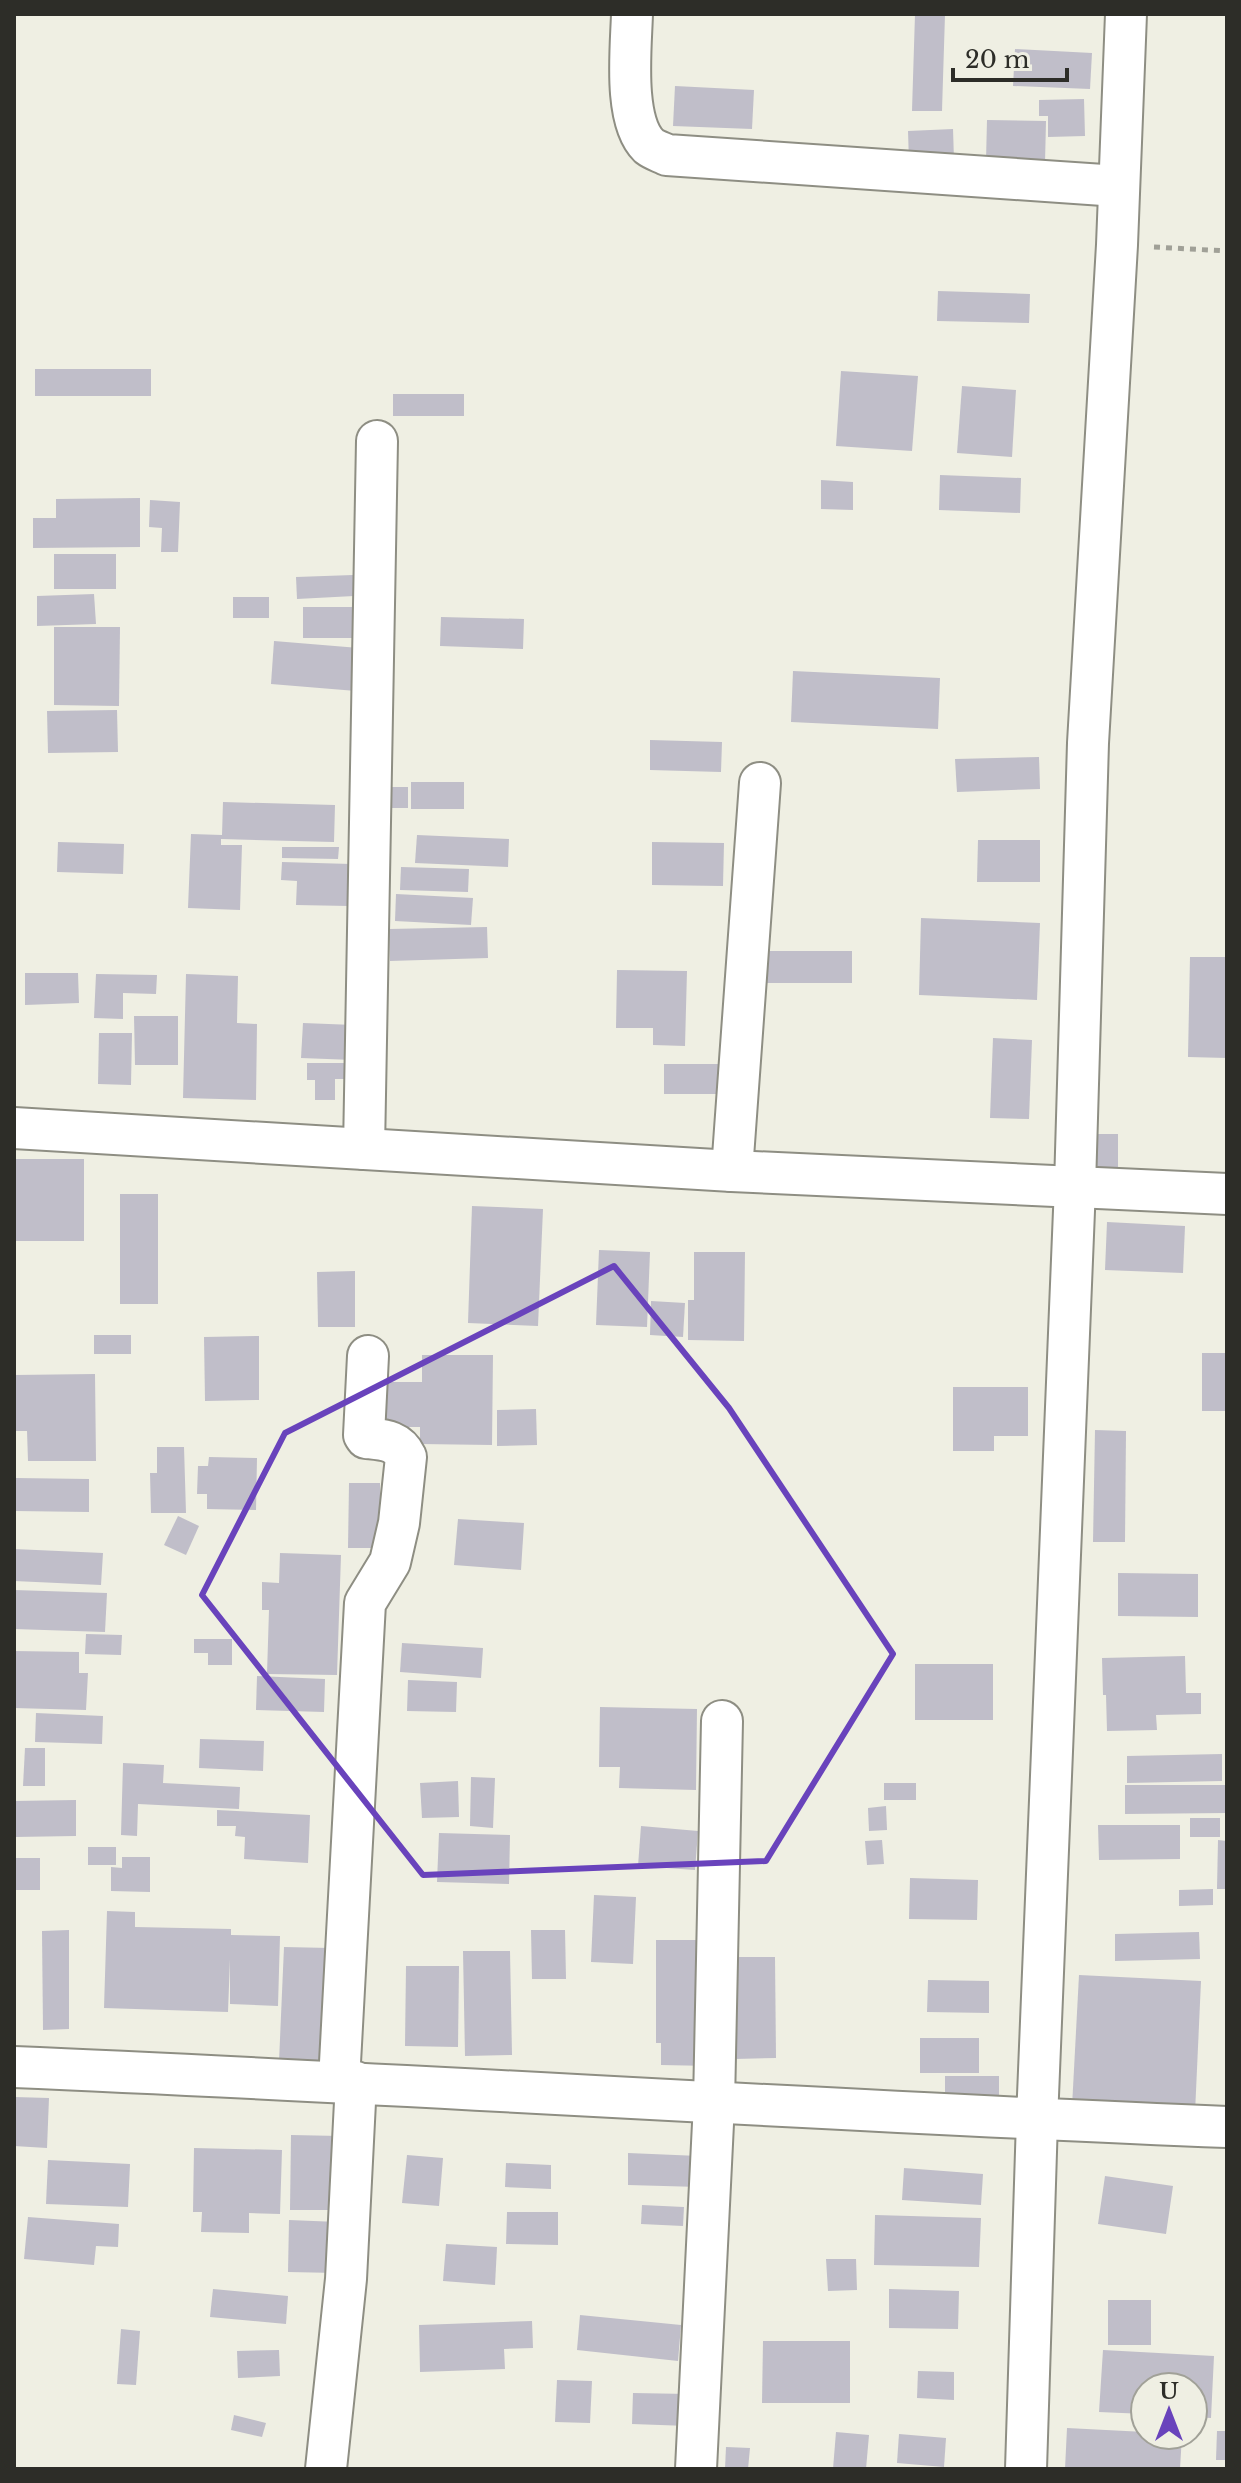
<svg xmlns="http://www.w3.org/2000/svg" width="1241" height="2483" viewBox="0 0 1241 2483" font-family="'Libre Baskerville',serif">
<style>
.building{fill:#c0bec9}
.lines{fill:none;stroke-linecap:round;stroke-linejoin:round}
.minor-casing{stroke:#8e8e83;stroke-width:44}
.path{stroke:#a0a097;stroke-width:5;stroke-dasharray:6 6;stroke-linecap:butt}
.minor{stroke:#fff;stroke-width:40}
.marked{fill:none;stroke:#6943bc;stroke-width:6;stroke-linejoin:round}
</style>
<rect width="100%" height="100%" fill="#efefe3"/>
<g class="building">
<polygon points="915,14 945,14 942,111 912,111"/>
<polygon points="1015,49 1092,53 1090,89 1013,86"/>
<polygon points="675,86 754,90 752,129 673,126"/>
<polygon points="1084,99 1085,136 1048,137 1048,116 1039,116 1039,100"/>
<polygon points="987,120 1046,121 1045,163 986,161"/>
<polygon points="953,129 954,161 909,163 908,131"/>
<polygon points="938,291 1030,294 1029,323 937,321"/>
<rect x="35" y="369" width="116" height="27"/>
<polygon points="841,371 918,376 912,451 836,446"/>
<polygon points="962,386 1016,390 1012,457 957,453"/>
<rect x="393" y="394" width="71" height="22"/>
<polygon points="940,475 1021,478 1020,513 939,510"/>
<polygon points="821,480 853,482 853,510 821,509"/>
<polygon points="140,498 140,547 33,548 33,518 56,518 56,499"/>
<polygon points="150,500 180,502 178,552 161,552 162,528 149,527"/>
<rect x="54" y="554" width="62" height="35"/>
<polygon points="353,575 354,596 297,599 296,577"/>
<polygon points="94,594 96,624 37,626 37,596"/>
<rect x="233" y="597" width="36" height="21"/>
<rect x="303" y="607" width="60" height="31"/>
<polygon points="441,617 524,619 523,649 440,646"/>
<polygon points="54,627 120,627 119,706 54,705"/>
<polygon points="274,641 359,648 356,691 271,684"/>
<polygon points="793,671 940,678 938,729 791,722"/>
<polygon points="117,710 118,752 48,753 47,711"/>
<polygon points="650,740 722,742 721,772 650,770"/>
<polygon points="1039,757 1040,789 957,792 955,759"/>
<rect x="411" y="782" width="53" height="27"/>
<polygon points="385,787 408,787 408,808 386,808"/>
<polygon points="223,802 335,805 334,842 221,839 221,845 242,845 240,910 188,908 191,834 222,835"/>
<polygon points="417,835 509,839 508,867 415,863"/>
<polygon points="978,840 1040,840 1040,882 977,882"/>
<polygon points="58,842 124,844 123,874 57,872"/>
<polygon points="652,842 724,843 723,886 652,885"/>
<polygon points="282,847 339,847 338,859 282,858"/>
<polygon points="282,862 351,864 349,906 296,905 297,881 281,880"/>
<polygon points="401,867 469,869 468,892 400,890"/>
<polygon points="396,894 473,898 471,925 395,921"/>
<polygon points="921,918 1040,923 1037,1000 919,995"/>
<polygon points="487,927 488,958 390,961 389,929"/>
<rect x="767" y="951" width="85" height="32"/>
<polygon points="1190,957 1227,957 1227,1058 1188,1057"/>
<polygon points="617,970 687,971 685,1046 653,1045 653,1028 616,1028"/>
<polygon points="25,973 78,973 79,1003 25,1005"/>
<polygon points="96,974 157,975 156,994 123,993 123,1019 94,1018"/>
<polygon points="186,974 238,976 237,1023 257,1024 256,1100 183,1098"/>
<polygon points="134,1016 178,1016 178,1065 135,1065"/>
<polygon points="303,1023 354,1025 353,1060 301,1058"/>
<polygon points="99,1033 132,1033 131,1085 98,1084"/>
<polygon points="993,1038 1032,1040 1029,1119 990,1118"/>
<polygon points="307,1063 352,1063 352,1079 335,1079 335,1100 315,1100 315,1080 307,1080"/>
<rect x="664" y="1064" width="60" height="30"/>
<rect x="1093" y="1134" width="25" height="40"/>
<rect x="14" y="1159" width="70" height="82"/>
<rect x="120" y="1194" width="38" height="110"/>
<polygon points="472,1206 543,1209 538,1326 468,1323"/>
<polygon points="1107,1222 1185,1226 1183,1273 1105,1270"/>
<polygon points="599,1250 650,1252 647,1327 596,1325"/>
<polygon points="694,1252 745,1252 744,1341 688,1340 688,1300 694,1300"/>
<polygon points="355,1271 355,1327 318,1327 317,1272"/>
<polygon points="651,1301 685,1303 683,1337 650,1335"/>
<rect x="94" y="1335" width="37" height="19"/>
<polygon points="259,1336 259,1400 205,1401 204,1337"/>
<rect x="1202" y="1353" width="25" height="58"/>
<polygon points="422,1355 493,1355 492,1445 420,1444 420,1427 381,1427 381,1382 422,1382"/>
<polygon points="95,1374 96,1461 28,1461 27,1431 14,1431 14,1375"/>
<polygon points="953,1387 1028,1387 1028,1436 994,1436 994,1451 953,1451"/>
<polygon points="536,1409 537,1445 497,1446 497,1410"/>
<polygon points="1095,1430 1126,1431 1125,1542 1093,1542"/>
<polygon points="157,1447 184,1447 186,1513 151,1513 150,1473 157,1473"/>
<polygon points="209,1457 257,1458 256,1510 207,1509 207,1494 197,1494 198,1466 208,1466"/>
<polygon points="16,1478 89,1479 89,1512 15,1511"/>
<polygon points="349,1483 380,1483 380,1548 348,1548"/>
<polygon points="178,1516 199,1526 186,1555 164,1545"/>
<polygon points="458,1519 524,1523 521,1570 454,1565"/>
<polygon points="14,1549 103,1553 101,1585 14,1581"/>
<polygon points="280,1553 341,1555 337,1675 267,1674 269,1610 262,1610 262,1582 279,1583"/>
<polygon points="1118,1573 1198,1574 1198,1617 1118,1616"/>
<polygon points="14,1590 107,1593 105,1632 14,1629"/>
<polygon points="86,1634 122,1635 121,1655 85,1654"/>
<polygon points="194,1639 232,1639 232,1665 208,1665 208,1653 194,1653"/>
<polygon points="402,1643 483,1648 481,1678 400,1672"/>
<polygon points="14,1651 79,1652 79,1673 88,1673 86,1710 14,1708"/>
<polygon points="1185,1656 1186,1693 1201,1693 1201,1714 1156,1715 1157,1730 1107,1731 1106,1695 1103,1695 1102,1658"/>
<rect x="915" y="1664" width="78" height="56"/>
<polygon points="257,1676 325,1679 324,1712 256,1710"/>
<polygon points="408,1680 457,1682 456,1712 407,1711"/>
<polygon points="600,1707 697,1709 696,1790 619,1788 620,1767 599,1767"/>
<polygon points="36,1713 103,1716 102,1744 35,1742"/>
<polygon points="200,1739 264,1741 263,1771 199,1768"/>
<polygon points="25,1748 45,1748 45,1786 23,1786"/>
<polygon points="1222,1754 1222,1781 1127,1783 1127,1756"/>
<polygon points="123,1763 164,1765 163,1783 240,1787 239,1809 138,1804 137,1836 121,1835"/>
<polygon points="471,1777 495,1778 493,1828 470,1826"/>
<polygon points="458,1781 459,1817 422,1818 420,1783"/>
<rect x="884" y="1783" width="32" height="17"/>
<polygon points="1125,1785 1227,1785 1227,1813 1125,1814"/>
<polygon points="76,1800 76,1836 14,1837 14,1801"/>
<polygon points="886,1806 887,1830 869,1831 868,1808"/>
<polygon points="217,1810 310,1815 308,1863 244,1859 245,1837 235,1836 236,1826 217,1826"/>
<rect x="1190" y="1818" width="30" height="19"/>
<polygon points="1098,1825 1180,1825 1180,1859 1099,1860"/>
<polygon points="641,1826 698,1831 695,1870 638,1866"/>
<polygon points="439,1833 510,1835 509,1884 437,1882"/>
<polygon points="882,1840 884,1864 867,1865 865,1841"/>
<polygon points="1218,1840 1227,1841 1227,1889 1217,1889"/>
<rect x="88" y="1847" width="28" height="18"/>
<polygon points="122,1857 150,1857 150,1892 111,1891 111,1867 122,1868"/>
<rect x="14" y="1858" width="26" height="32"/>
<polygon points="910,1878 978,1880 977,1920 909,1919"/>
<polygon points="1213,1889 1213,1905 1179,1906 1179,1890"/>
<polygon points="594,1895 636,1897 633,1964 591,1962"/>
<polygon points="107,1911 135,1912 135,1927 231,1929 231,1935 280,1936 278,2006 230,2004 230,1959 228,2012 104,2008"/>
<polygon points="69,1930 69,2029 43,2030 42,1931"/>
<polygon points="531,1930 565,1930 566,1979 532,1979"/>
<polygon points="1199,1932 1200,1959 1115,1961 1115,1934"/>
<polygon points="656,1940 712,1940 711,2066 661,2065 661,2043 656,2043"/>
<polygon points="284,1947 330,1948 327,2063 279,2062"/>
<polygon points="463,1951 510,1951 512,2055 465,2056"/>
<polygon points="733,1957 775,1957 776,2058 735,2059"/>
<polygon points="406,1966 459,1966 458,2047 405,2046"/>
<polygon points="1079,1975 1201,1981 1195,2113 1072,2107"/>
<polygon points="928,1980 989,1981 989,2013 927,2012"/>
<rect x="920" y="2038" width="59" height="35"/>
<polygon points="945,2076 999,2076 999,2098 945,2097"/>
<polygon points="14,2097 49,2098 47,2148 14,2146"/>
<polygon points="291,2135 340,2136 339,2210 290,2210"/>
<polygon points="194,2148 282,2150 280,2214 249,2213 249,2233 201,2232 202,2212 193,2212"/>
<polygon points="628,2153 699,2156 699,2187 628,2185"/>
<polygon points="407,2155 443,2158 439,2206 402,2203"/>
<polygon points="48,2160 130,2164 128,2207 46,2204"/>
<polygon points="506,2163 551,2165 551,2189 505,2187"/>
<polygon points="904,2168 983,2174 981,2205 902,2200"/>
<polygon points="1105,2176 1173,2186 1166,2234 1098,2224"/>
<polygon points="642,2205 684,2207 683,2226 641,2224"/>
<polygon points="507,2212 558,2212 558,2245 506,2244"/>
<polygon points="875,2215 981,2218 979,2267 874,2265"/>
<polygon points="28,2217 119,2224 118,2247 96,2246 94,2265 24,2259"/>
<polygon points="289,2220 338,2222 337,2273 288,2272"/>
<polygon points="446,2244 497,2247 495,2285 443,2281"/>
<polygon points="826,2259 856,2259 857,2290 828,2291"/>
<polygon points="213,2289 288,2296 286,2324 210,2317"/>
<polygon points="889,2289 959,2291 958,2329 889,2328"/>
<rect x="1108" y="2300" width="43" height="45"/>
<polygon points="580,2315 681,2325 678,2361 577,2350"/>
<polygon points="532,2321 533,2348 504,2349 505,2369 420,2372 419,2325"/>
<polygon points="121,2329 140,2331 136,2385 117,2384"/>
<polygon points="763,2341 850,2341 850,2403 762,2403"/>
<polygon points="279,2350 280,2376 238,2378 237,2351"/>
<polygon points="1103,2350 1214,2356 1211,2418 1193,2417 1193,2387 1145,2387 1145,2414 1099,2412"/>
<polygon points="918,2371 954,2372 954,2400 917,2398"/>
<polygon points="557,2380 592,2381 590,2423 555,2422"/>
<polygon points="633,2393 689,2394 688,2426 632,2424"/>
<polygon points="234,2415 266,2423 262,2437 231,2430"/>
<polygon points="1067,2428 1145,2432 1145,2435 1182,2435 1180,2469 1065,2469"/>
<polygon points="1217,2431 1227,2431 1227,2460 1216,2460"/>
<polygon points="836,2432 869,2435 866,2469 833,2469"/>
<polygon points="899,2434 946,2438 944,2467 897,2463"/>
<polygon points="726,2447 750,2448 748,2469 725,2469"/>
</g>
<g class="lines">
<g class="minor-casing">
<g id="minor">
<path d="M632 14C631 48 623 121 649 146 654 150 661 152 667 155L1118 186"/>
<polyline points="14,1128 732,1171 1227,1194"/>
<polyline points="364,1149 377,441"/>
<polyline points="732,1171 760,783"/>
<path d="M14 2067C418 2084 822 2111 1227 2127"/>
<path d="M339 2081 365 1603 390 1562 399 1523 406 1457C398 1440 384 1440 366 1438L364 1435 368 1356"/>
<polyline points="326,2469 346,2279 356,2082"/>
<polyline points="696,2469 714,2103 722,1721"/>
<polyline points="1026,2469 1037,2120 1075,1186 1088,743 1117,245 1126,14"/>
</g>
</g>
<polyline class="path" points="1154,247 1227,251"/>
<use href="#minor" class="minor"/>
</g>
<path class="marked" d="M614 1266 729 1408 893 1654 766 1861 423 1875 202 1595 285 1433Z"/>
<rect width="1241" height="2483" fill="none" stroke="#2d2d28" stroke-width="32"/>
<g transform="translate(1169 2411)"><circle r="38" fill="#efefe3" stroke="#a1a198" stroke-width="2"/>
<path d="M0-6L14 30L0 20L-14 30Z" fill="#6943bc"/>
<text y="-12" font-size="22" font-weight="bold" text-anchor="middle" fill="#2d2d28">U</text>
</g>
<path d="M953 68v12h114v-12" fill="none" stroke="#2d2d28" stroke-width="4"/>
<text x="965" y="68" font-size="24" fill="#2d2d28" stroke="#efefe3" stroke-width="6" paint-order="stroke">20 m</text>
</svg>
